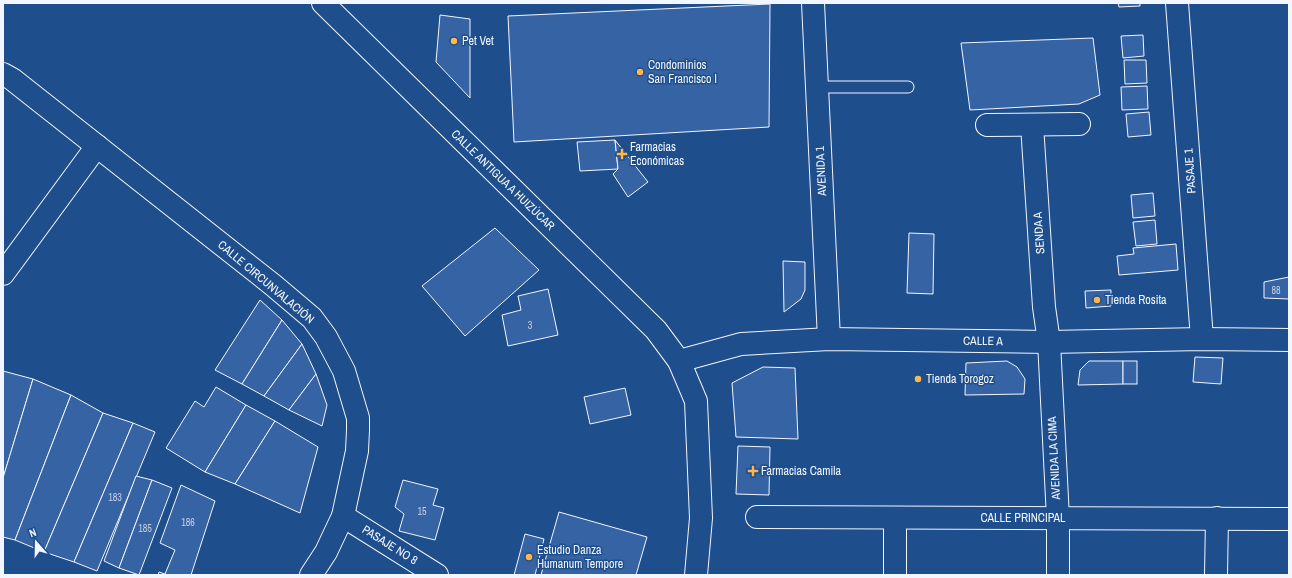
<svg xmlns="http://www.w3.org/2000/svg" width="1292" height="578" viewBox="0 0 1292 578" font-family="'Archivo Narrow',sans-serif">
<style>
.building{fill:#3563a3;stroke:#f2f6ff}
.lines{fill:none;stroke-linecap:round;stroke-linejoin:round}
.service-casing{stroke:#f2f6ff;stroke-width:13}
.minor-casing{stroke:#f2f6ff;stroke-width:24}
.tertiary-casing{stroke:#f2f6ff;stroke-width:24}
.secondary-casing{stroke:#f2f6ff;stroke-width:24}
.service{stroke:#1f4e8c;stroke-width:11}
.minor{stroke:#1f4e8c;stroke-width:22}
.tertiary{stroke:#1f4e8c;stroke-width:22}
.secondary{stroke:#1f4e8c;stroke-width:22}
.poi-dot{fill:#ffb74d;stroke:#1f4e8c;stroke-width:1.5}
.labels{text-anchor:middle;stroke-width:3;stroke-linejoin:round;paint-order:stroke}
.number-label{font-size:10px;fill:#c3d1e8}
.poi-label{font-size:12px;fill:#f2f6ff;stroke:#1f4e8c;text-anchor:start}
.street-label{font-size:12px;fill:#f2f6ff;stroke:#1f4e8c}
</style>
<rect width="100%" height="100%" fill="#1f4e8c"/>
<g class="building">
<polygon points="1118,3 1140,3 1140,6 1119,7"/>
<polygon points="770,4 769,127 514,142 508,16"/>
<polygon points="440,15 470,19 470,98 436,62"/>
<polygon points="1143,35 1144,56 1123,58 1121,36"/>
<polygon points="1093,38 1100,95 1079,104 970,110 961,43"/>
<polygon points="1124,60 1146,60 1147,83 1125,84"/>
<polygon points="1147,86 1148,109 1122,110 1121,87"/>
<polygon points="1149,112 1151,135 1128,137 1126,114"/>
<polygon points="615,140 618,169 580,171 577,142"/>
<polygon points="615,140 648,182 628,197 613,174 618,169"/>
<polygon points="1153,193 1155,216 1133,218 1131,195"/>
<polygon points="1155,220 1157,244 1136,246 1133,222"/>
<polygon points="495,228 539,270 465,336 422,286"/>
<polygon points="909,233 934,234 933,294 907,293"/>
<polygon points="1176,244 1178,270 1119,275 1117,256 1134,254 1133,248"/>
<polygon points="783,261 805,262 805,290 801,299 784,312"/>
<polygon points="1289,277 1289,299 1264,298 1264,282"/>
<polygon points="548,289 558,335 508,346 502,315 521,310 518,296"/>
<polygon points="1111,290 1111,306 1086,308 1085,291"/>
<polygon points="260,300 282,320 242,384 215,370"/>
<polygon points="282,320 302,344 264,396 242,384"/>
<polygon points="302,344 316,374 289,410 264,396"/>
<polygon points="1195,357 1223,358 1221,384 1193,382"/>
<polygon points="1007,361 1017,367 1025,379 1024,394 965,395 966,363"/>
<polygon points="1089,361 1123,361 1123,384 1078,385 1080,370"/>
<rect x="1123" y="361" width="14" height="23"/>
<polygon points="763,367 795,368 798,439 736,437 732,383"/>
<polygon points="3,371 33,379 3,478"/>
<polygon points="316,374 327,405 322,426 289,410"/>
<polygon points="33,379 71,395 15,540 3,537 3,478"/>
<polygon points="216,387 246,405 205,472 166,448 195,401 204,407"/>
<polygon points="625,388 631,415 590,424 584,397"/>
<polygon points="71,395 103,413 44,552 15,540"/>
<polygon points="246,405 275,421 235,484 205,472"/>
<polygon points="103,413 133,423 74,562 44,552"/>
<polygon points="275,421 318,447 300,513 235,484"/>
<polygon points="133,423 155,432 97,571 74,562"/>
<polygon points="738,446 770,447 769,495 736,494"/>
<polygon points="136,476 152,480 119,568 104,561"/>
<polygon points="152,480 172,488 139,575 119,568"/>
<polygon points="403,480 438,489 433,505 444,508 435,540 399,531 404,514 395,507"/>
<polygon points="181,485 215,501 191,575 158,575 159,572 165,574 175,550 160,543"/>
<polygon points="559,512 647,537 636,575 541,575"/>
<polygon points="525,534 544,539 535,575 514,575"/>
</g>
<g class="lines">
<g class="service-casing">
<polyline id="service" points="817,87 908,87"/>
</g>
<g class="minor-casing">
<g id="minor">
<polyline points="1177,3 1202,339"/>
<polyline points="3,74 12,79 273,285 312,318 326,337 344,371 358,418 358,430 357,451 343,516 326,552 311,575"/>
<polyline points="987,125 1079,124"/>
<polyline points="1032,125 1044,307 1049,342 1058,518 1058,575"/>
<polyline points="3,274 97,146"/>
<polyline points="343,516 437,575"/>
<polyline points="757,517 1289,519"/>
<polyline points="895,575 895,518"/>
<polyline points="1216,575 1217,518"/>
</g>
</g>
<g class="tertiary-casing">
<g id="tertiary">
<polyline points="813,3 829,339"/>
<polyline points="679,361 741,344 829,339 1049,342 1202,339 1289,340"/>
</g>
</g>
<g class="secondary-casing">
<polyline id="secondary" points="323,3 656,330 679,361 696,401 701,518 696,575"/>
</g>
<use href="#service" class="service"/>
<use href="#minor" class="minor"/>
<use href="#tertiary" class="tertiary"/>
<use href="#secondary" class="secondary"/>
</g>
<g class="poi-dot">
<circle cx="454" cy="41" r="4"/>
<circle cx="640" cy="72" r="4"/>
<path d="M620 148h4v4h4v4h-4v4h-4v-4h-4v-4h4z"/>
<circle cx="1097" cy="300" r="4"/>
<circle cx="918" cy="379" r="4"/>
<path d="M751 465h4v4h4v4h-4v4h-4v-4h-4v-4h4z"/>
<circle cx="529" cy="557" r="4"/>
</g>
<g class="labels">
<g class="number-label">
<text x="1276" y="294">88</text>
<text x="530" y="329">3</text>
<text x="115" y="501">183</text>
<text x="422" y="515">15</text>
<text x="188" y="526">186</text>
<text x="145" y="532">185</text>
</g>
<g class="poi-label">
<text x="462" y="45">Pet Vet</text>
<text x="648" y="69">Condominios<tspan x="648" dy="14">San Francisco I</tspan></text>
<text x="630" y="151">Farmacias<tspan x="630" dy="14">Económicas</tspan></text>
<text x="1105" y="304">Tienda Rosita</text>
<text x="926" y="383">Tienda Torogoz</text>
<text x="761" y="475">Farmacias Camila</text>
<text x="537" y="554">Estudio Danza<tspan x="537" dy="14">Humanum Tempore</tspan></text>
</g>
<g class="street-label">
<text transform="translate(821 171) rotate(-93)" y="4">AVENIDA 1</text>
<text transform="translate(1190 171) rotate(-94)" y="4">PASAJE 1</text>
<text transform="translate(503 180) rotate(44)" y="4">CALLE ANTIGUA A HUIZÚCAR</text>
<text transform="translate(1039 233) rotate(-94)" y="4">SENDA A</text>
<text transform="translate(266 282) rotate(40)" y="4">CALLE CIRCUNVALACIÓN</text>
<text transform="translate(983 341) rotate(1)" y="4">CALLE A</text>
<text transform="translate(1054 458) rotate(-93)" y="4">AVENIDA LA CIMA</text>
<text x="1023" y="522">CALLE PRINCIPAL</text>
<text transform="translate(390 545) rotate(32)" y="4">PASAJE NO 8</text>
</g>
</g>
<rect width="1292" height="578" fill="none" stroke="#f2f6ff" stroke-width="8"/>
<g transform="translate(36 542) rotate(340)" stroke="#1f4e8c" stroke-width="3" paint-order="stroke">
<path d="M0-3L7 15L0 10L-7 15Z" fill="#f2f6ff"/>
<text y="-6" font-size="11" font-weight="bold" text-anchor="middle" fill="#f2f6ff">N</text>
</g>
</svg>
